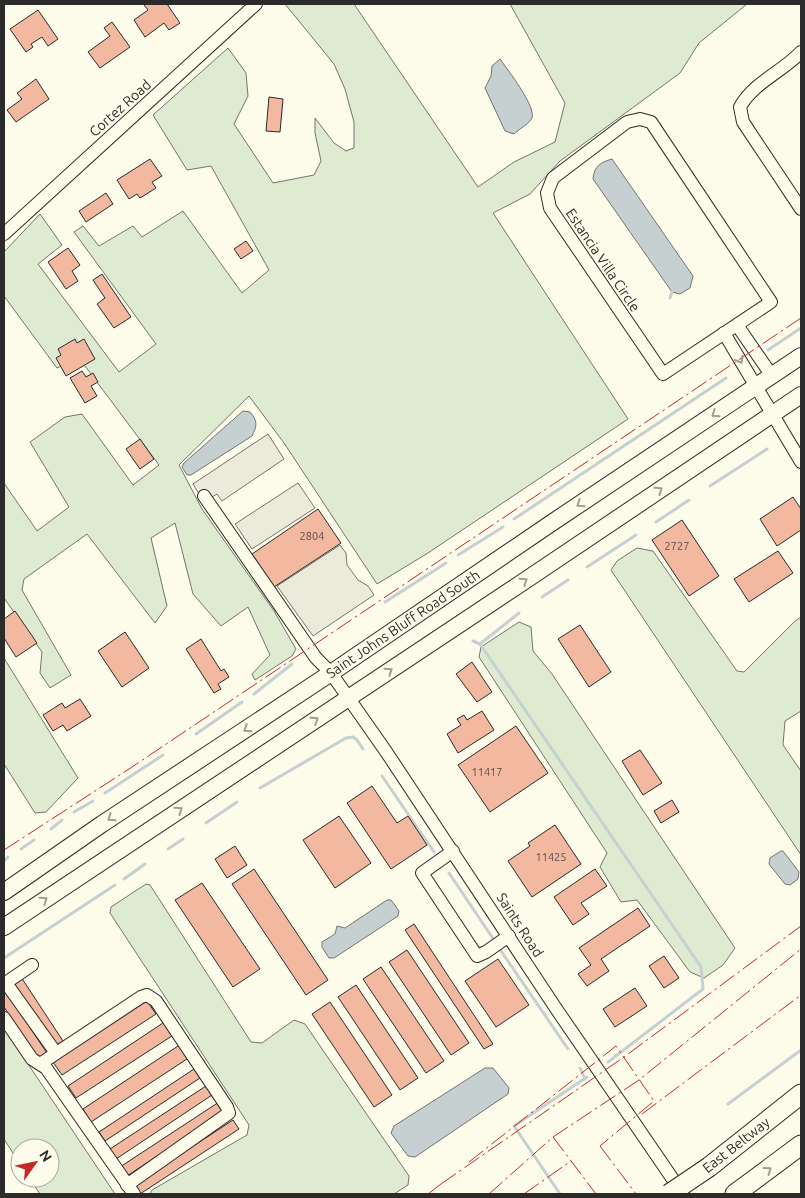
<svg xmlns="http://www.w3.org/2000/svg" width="805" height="1198" viewBox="0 0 805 1198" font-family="Ubuntu,sans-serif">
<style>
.green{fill:#deebd1;stroke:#74746e}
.parking{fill:#eceadb;stroke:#74746e}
.water{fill:#c7d0d0;stroke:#74746e}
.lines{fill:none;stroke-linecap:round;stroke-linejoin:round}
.stream{stroke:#c7d0d0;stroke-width:3}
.building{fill:#f2b8a0;stroke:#2b2b2b}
.minor-casing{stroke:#2b2b2b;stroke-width:14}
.major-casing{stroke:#2b2b2b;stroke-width:18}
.highway-casing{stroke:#2b2b2b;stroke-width:21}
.minor{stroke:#fdfbea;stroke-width:12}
.major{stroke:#fdfbea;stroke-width:16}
.highway{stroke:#fdfbea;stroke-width:19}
.highway-bridge-casing{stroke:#2b2b2b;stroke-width:21;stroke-linecap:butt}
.highway-bridge{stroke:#fdfbea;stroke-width:19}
.power{stroke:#c62828;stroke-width:1;stroke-dasharray:18 4 2.5 4;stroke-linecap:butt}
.oneway{stroke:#9e9d94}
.labels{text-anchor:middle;stroke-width:4;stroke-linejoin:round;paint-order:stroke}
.number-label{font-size:11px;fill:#5d4e48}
.street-label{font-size:14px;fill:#2b2b2b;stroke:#fdfbea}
</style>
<rect width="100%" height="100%" fill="#fdfbea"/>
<g class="green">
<polygon points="285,4 354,4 478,187 514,162 555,142 565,103 510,4 747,4 699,43 680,73 560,161 530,194 493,213 628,419 428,553 377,584 284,443 249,396 179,465 202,509 274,611 296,649 292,656 255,680 252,674 270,655 248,607 221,626 193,594 175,523 151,538 167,606 155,623 87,534 24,579 22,590 71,675 50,688 40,673 42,652 4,598 4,483 37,531 69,507 30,442 65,417 82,414 133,485 159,465 79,358 57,368 4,296 4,252 40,214 62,245 38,264 119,372 156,344 74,232 83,226 99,246 133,226 142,237 183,211 242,293 269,270 211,166 187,170 153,115 228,48 246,73 248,96 234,124 273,183 314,175 321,161 315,133 315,118 334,143 346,151 354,148 354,122 345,89 334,64"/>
<polygon points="637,548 653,551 737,671 744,672 794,622 801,617 801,711 785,721 783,745 801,771 801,855 611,570 617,561"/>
<polygon points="519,622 531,627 533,651 552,674 735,948 723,965 704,978 690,972 637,900 621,902 600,867 607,853 479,657 481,647"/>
<polygon points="4,658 78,778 46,812 35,813 4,764"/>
<polygon points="146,884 150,885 251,1042 262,1043 294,1020 305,1024 409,1176 408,1185 394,1194 150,1194 152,1190 247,1135 249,1125 110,913 111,907"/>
<polygon points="4,1028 115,1194 40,1194 29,1178 50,1178 50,1148 20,1148 20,1164 4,1139"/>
</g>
<g class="parking">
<polygon points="268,434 284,459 222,501 217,494 204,502 193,484"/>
<polygon points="298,483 315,508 252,549 235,524"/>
<polygon points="340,545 346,553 347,565 358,580 368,586 374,595 313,636 277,586"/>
</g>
<g class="water">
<path d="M500 59C507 69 536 106 532 118 529 124 519 129 514 134L505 131 485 88 491 76 492 66Z"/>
<path d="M612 159 693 276 690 288 680 294 672 292 593 179C594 166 601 162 612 159Z"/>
<path d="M243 411 250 412C258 421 257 426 252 436L191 475H187L182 467 184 463Z"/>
<polygon points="781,851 783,851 799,872 798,879 790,885 785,884 769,864 770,858"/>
<polygon points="387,900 391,900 399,911 398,916 334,958 329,958 322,947 322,942 335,934 337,926 345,928"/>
<polygon points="485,1068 493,1068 509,1088 508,1094 415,1157 408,1156 391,1133 394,1126"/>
</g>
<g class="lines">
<g class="stream">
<polyline points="670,298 672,292"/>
<polyline points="768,350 801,328"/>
<polyline points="710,486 767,449"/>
<polyline points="514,519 726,378"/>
<polyline points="656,522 689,500"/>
<polyline points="458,555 503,527"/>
<polyline points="587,567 636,535"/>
<polyline points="542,597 568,580"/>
<polyline points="385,602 446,563"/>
<polyline points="473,641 480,644 519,613"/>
<polyline points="480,644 701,967 703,989 608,1062"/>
<polyline points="254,694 292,664"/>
<polyline points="196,734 242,702"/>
<polyline points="382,776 434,852"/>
<polyline points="260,788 346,738 353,737 357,740 363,749"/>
<polyline points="105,793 163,755"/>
<polyline points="74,812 93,801"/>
<polyline points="206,823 237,802"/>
<polyline points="51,829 62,820"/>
<polyline points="21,849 34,840"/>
<polyline points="168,849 183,839"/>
<polyline points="4,861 8,857"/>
<polyline points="449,873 496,943"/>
<polyline points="124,879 145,864"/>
<polyline points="499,948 568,1049"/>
<polyline points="4,958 115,885"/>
<polyline points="580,1068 585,1079"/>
<polyline points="728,1104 801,1050"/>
<polyline points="560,1194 514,1126 587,1077"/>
</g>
</g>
<g class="building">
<polygon points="147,4 167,4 180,23 169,30 164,23 145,37 134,20 148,10 144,5"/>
<polygon points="38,10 58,39 48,46 42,37 31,44 33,47 26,52 10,29"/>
<polygon points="112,22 130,47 100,68 88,52 110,36 104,28"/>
<polygon points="36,79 49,99 16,122 7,110 22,99 17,93"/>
<polygon points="269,97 283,99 280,132 266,131"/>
<polygon points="150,159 162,176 152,182 156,188 140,198 137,194 129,199 117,180"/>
<polygon points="106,193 113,204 86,222 79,211"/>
<polygon points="246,241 253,251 241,259 234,249"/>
<polygon points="68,248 80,265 72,271 78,281 66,289 48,262"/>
<polygon points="102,274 131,317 114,328 97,304 105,298 93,280"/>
<polygon points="75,339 77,343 84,339 95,359 66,376 56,358 61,355 58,349"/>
<polygon points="82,371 86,377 93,373 98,382 91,386 97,396 85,403 70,378"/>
<polygon points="140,439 154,459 140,469 126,449"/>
<polygon points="793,497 801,509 801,530 777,546 760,519"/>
<polygon points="318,509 341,543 274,587 252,554"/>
<polygon points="682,520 719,576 689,596 652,540"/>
<polygon points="778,551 793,573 749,602 734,579"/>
<polygon points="15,611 37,643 16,657 4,638 4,619"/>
<polygon points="580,625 611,672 589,687 558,639"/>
<polygon points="125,632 149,668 122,687 98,651"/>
<polygon points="201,639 221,671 224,669 229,677 218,684 221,689 214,693 186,649"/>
<polygon points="472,662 492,692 477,702 456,674"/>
<polygon points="80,699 91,716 67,731 63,725 53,731 43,715 62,703 65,708"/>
<polygon points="482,711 494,730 458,753 447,734 461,725 457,719 464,715 467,720"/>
<polygon points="516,726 548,773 490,812 458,765"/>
<polygon points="640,750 662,783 643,795 622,761"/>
<polygon points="372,786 397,823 408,816 427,845 391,869 347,803"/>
<polygon points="672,800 679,812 661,823 654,811"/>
<polygon points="339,816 371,863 335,888 303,840"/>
<polygon points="555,825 581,864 532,897 508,861 530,846 528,843"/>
<polygon points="235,846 247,865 227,878 215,859"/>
<polygon points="254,869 328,980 306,995 232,884"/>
<polygon points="595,869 607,886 581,903 589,914 573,925 554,897"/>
<polygon points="202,883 260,969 233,987 175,900"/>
<polygon points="638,908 650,926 601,959 609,971 587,986 578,974 591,965 579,948"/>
<polygon points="414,924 493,1044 484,1049 405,930"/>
<polygon points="407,950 469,1043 451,1055 389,962"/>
<polygon points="664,956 679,978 664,988 649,966"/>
<polygon points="498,959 529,1005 496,1027 465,981"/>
<polygon points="381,967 444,1061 426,1073 363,979"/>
<polygon points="21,977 63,1041 55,1046 13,982"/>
<polygon points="356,985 418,1078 400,1090 338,997"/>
<polygon points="635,988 647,1006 615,1027 603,1009"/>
<polygon points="4,989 47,1053 38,1058 4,1007"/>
<polygon points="147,1001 156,1014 62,1075 53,1062"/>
<polygon points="330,1002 392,1095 374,1107 312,1014"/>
<polygon points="166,1021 175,1034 76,1098 68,1086"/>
<polygon points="181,1044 190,1057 91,1122 83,1109"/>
<polygon points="197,1067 203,1076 105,1141 99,1132"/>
<polygon points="209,1084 215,1093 116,1159 110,1149"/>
<polygon points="219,1102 225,1111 127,1176 120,1167"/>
<polygon points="233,1120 239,1129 140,1194 134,1185"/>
</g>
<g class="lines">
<g class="minor-casing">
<g id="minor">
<path d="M801 52C782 72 753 83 740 107L743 122 801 209"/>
<polygon points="640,119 651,122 771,302 663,374 550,208 547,193 553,178 627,122"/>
<polyline points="4,234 256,4"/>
<polyline points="737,325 772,376"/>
<polyline points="724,333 801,462"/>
<polyline points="204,496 316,658 331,673 387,753 555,1007 683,1194"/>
<polyline points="453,851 422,873 477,956 486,952 509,936"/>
<polyline points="6,983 56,1053"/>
<polyline points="4,984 32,965"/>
<polyline points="4,1018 32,1059 46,1068 134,1194"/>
<polyline points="40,1064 141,997 147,995 156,1001 227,1107 229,1113 127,1185"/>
</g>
</g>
<g class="major-casing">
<g id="major">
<polyline points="4,892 102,824 331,673 553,522 801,356"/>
<polyline points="4,927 517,586 801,395"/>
</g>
</g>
<g class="highway-casing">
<g id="highway">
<polyline points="709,1167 801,1094"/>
<polyline points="735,1194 801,1145"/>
</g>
</g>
<use href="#minor" class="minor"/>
<use href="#major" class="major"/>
<use href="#highway" class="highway"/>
<g class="highway-bridge-casing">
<polyline id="highway-bridge" points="669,1194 709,1167"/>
</g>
<use href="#highway-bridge" class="highway-bridge"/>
<g class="power">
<polyline points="4,850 129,769 801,318"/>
<polyline points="642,1114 801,995"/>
<polyline points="553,1137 596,1194"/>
<polyline points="600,1146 636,1194"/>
<polyline points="469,1162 616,1046 654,1101 600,1146"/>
<polyline points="441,1184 624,1057 801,926"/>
<polyline points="428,1194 441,1184"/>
<polyline points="489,1194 553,1137 639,1080 801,949"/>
<polyline points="524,1194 571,1161"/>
</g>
</g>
<defs><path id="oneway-chevron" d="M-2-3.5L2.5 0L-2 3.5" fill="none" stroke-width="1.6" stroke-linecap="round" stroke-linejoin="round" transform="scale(1.25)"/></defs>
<g class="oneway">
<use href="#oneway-chevron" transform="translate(740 360) rotate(60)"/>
<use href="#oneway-chevron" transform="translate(715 414) rotate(146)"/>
<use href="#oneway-chevron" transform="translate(659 490) rotate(-34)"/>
<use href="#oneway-chevron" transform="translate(580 504) rotate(146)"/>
<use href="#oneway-chevron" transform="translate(524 581) rotate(-34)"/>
<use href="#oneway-chevron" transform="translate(389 671) rotate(-34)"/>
<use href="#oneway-chevron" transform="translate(315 720) rotate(-33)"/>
<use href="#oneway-chevron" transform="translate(247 729) rotate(147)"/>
<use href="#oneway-chevron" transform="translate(179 810) rotate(-34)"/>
<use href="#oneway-chevron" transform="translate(111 818) rotate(146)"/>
<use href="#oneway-chevron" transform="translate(44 900) rotate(-34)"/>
<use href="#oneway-chevron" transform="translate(768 1170) rotate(-36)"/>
</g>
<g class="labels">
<g class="number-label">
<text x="312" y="540">2804</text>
<text x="677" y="550">2727</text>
<text x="487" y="776">11417</text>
<text x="551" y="861">11425</text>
</g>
<g class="street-label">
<text transform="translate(120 108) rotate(-42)" y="5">Cortez Road</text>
<text transform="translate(603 260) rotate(56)" y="5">Estancia Villa Circle</text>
<text transform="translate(403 624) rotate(-34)" y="5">Saint Johns Bluff Road South</text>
<text transform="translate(520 925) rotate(57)" y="5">Saints Road</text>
<text transform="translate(736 1145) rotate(-38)" y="5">East Beltway</text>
</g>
</g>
<rect width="805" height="1198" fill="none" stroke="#2b2b2b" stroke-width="10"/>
<g transform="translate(35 1163) rotate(57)"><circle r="24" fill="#fdfbea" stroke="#a9a89e"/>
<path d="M0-4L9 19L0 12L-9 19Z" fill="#c62828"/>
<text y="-8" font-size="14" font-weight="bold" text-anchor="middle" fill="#2b2b2b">N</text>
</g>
</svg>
